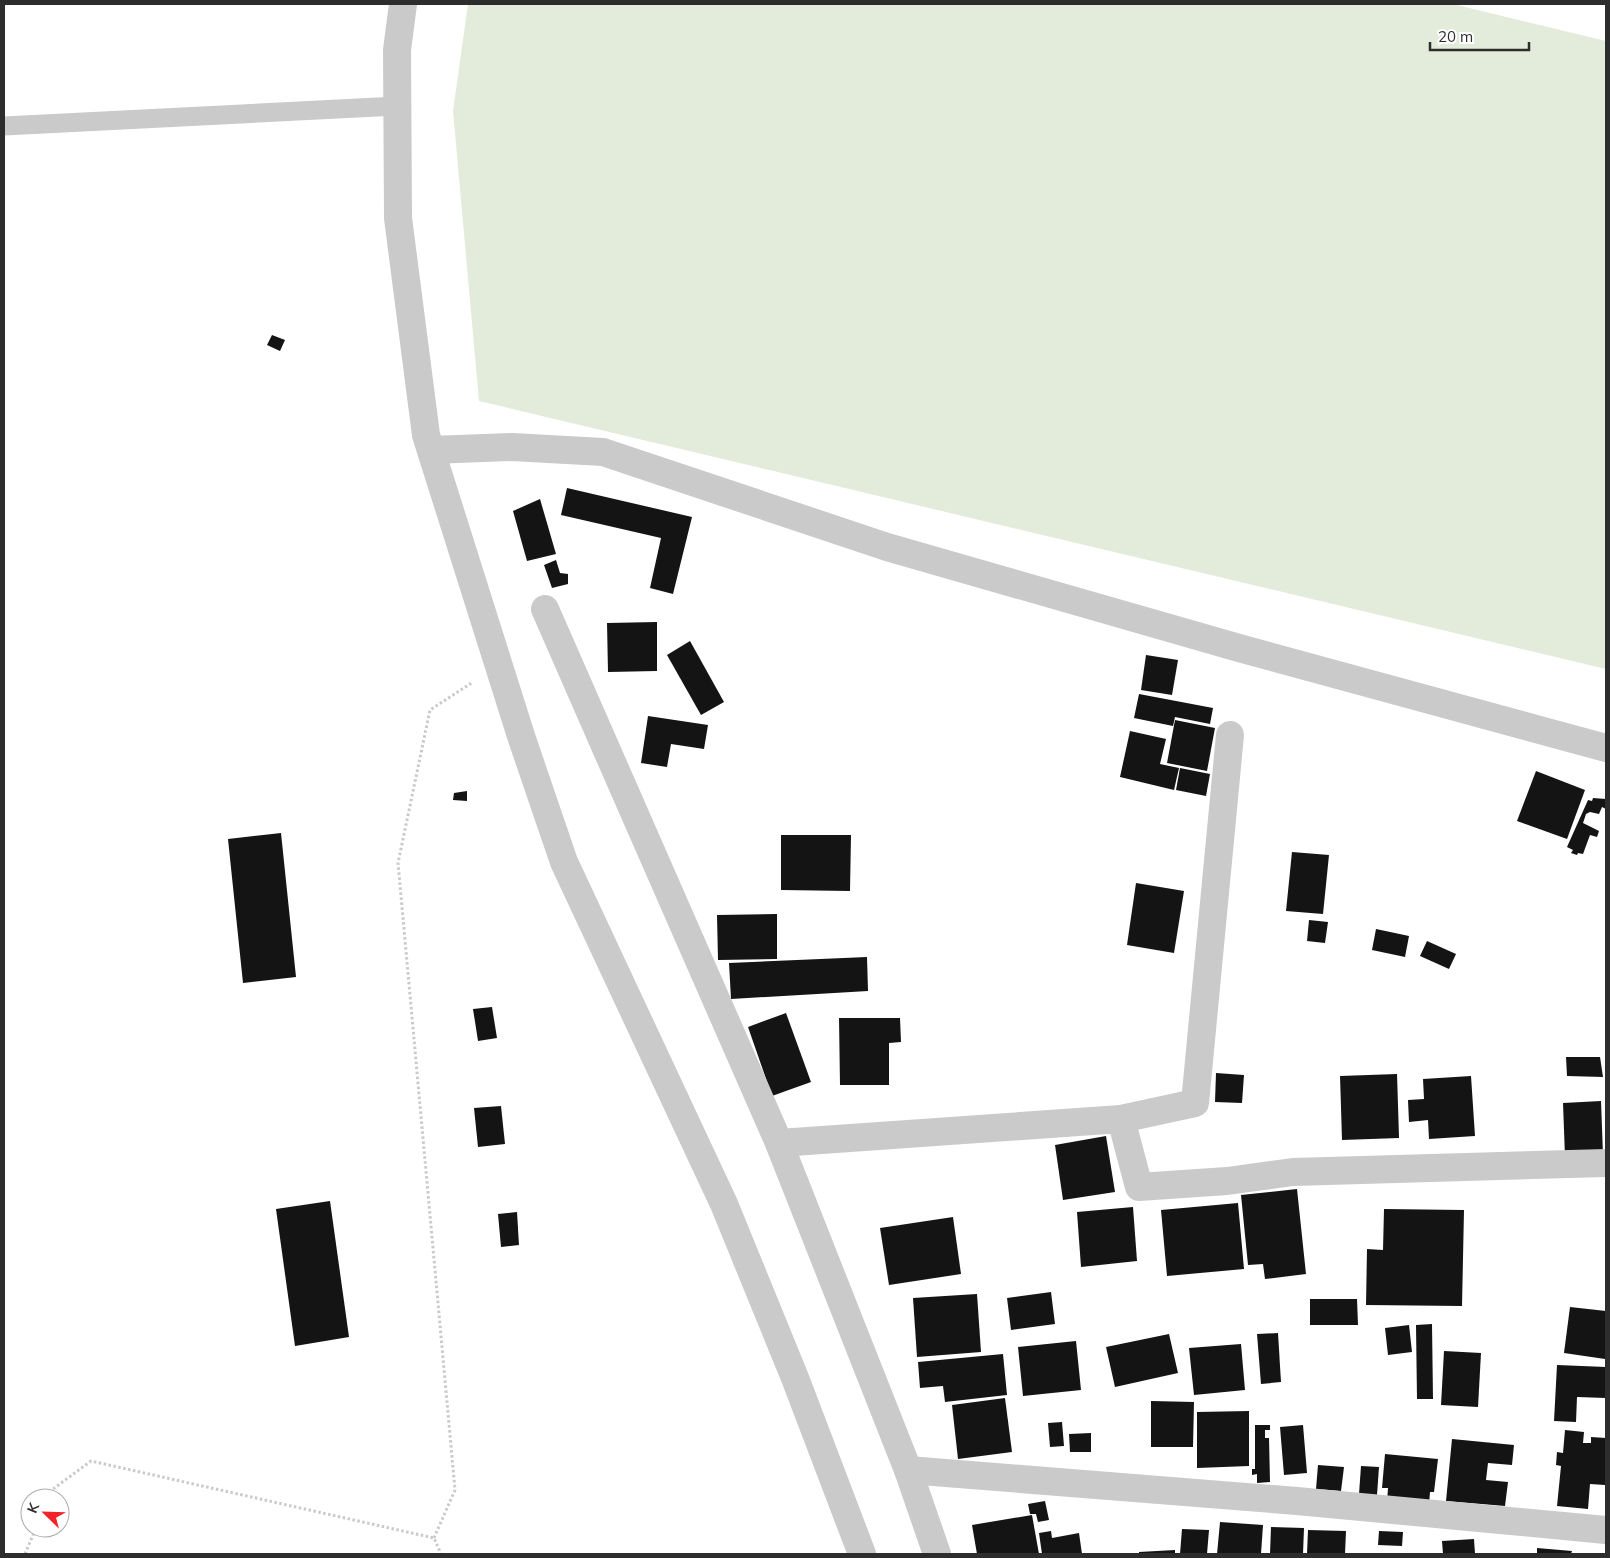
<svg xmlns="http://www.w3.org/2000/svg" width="1610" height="1558" viewBox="0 0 1610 1558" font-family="Mulish,sans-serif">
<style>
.green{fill:#e3ecda}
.building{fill:#141414}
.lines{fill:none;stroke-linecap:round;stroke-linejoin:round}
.path{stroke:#cacaca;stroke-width:3;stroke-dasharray:2.5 2.5;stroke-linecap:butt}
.service{stroke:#cacaca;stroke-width:19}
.minor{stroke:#cacaca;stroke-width:28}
</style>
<rect width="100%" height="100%" fill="#fff"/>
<polygon class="green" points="468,4 1453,4 1606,41 1606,669 479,401 453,111"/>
<g class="building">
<polygon points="272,335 285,340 280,351 267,345"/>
<polygon points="567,488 692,517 673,594 650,588 661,538 561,515"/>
<polygon points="540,499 556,554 527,561 513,511"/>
<polygon points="556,560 560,573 568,574 568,584 552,588 544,565"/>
<polygon points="657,622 657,671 608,672 607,623"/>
<polygon points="690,641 724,702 701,715 667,655"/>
<polygon points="1146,655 1178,660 1172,695 1141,690"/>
<polygon points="1139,694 1213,708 1210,724 1175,717 1173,726 1134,718"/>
<polygon points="648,716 708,725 704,749 671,744 667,767 641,763"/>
<polygon points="1175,720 1215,728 1207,771 1167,763"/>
<polygon points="1130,731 1166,739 1160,764 1179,768 1174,790 1120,777"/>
<polygon points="1180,768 1210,774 1206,796 1176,790"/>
<polygon points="1536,771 1585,790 1567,839 1517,821"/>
<polygon points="467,791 467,801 453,800 454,793"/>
<polygon points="1593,798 1606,799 1606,809 1602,807 1599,814 1590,812 1586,814 1583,823 1599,831 1597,837 1590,835 1583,854 1578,853 1577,855 1571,853 1573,850 1567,847 1588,800 1592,801"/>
<polygon points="281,833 296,977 243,983 228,839"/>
<polygon points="781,835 851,835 850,891 781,890"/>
<polygon points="1292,852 1329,855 1323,914 1286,911"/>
<polygon points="1136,883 1184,891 1174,953 1127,945"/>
<polygon points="777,914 777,959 718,960 717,915"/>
<polygon points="1309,920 1328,922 1325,943 1307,941"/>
<polygon points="1376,929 1409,936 1405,957 1372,950"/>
<polygon points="1427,941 1456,954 1449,969 1420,956"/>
<polygon points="867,957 868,991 731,999 729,963"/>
<polygon points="492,1007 497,1038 478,1041 473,1009"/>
<polygon points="786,1013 811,1082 772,1096 748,1027"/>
<polygon points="839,1018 900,1018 901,1042 889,1043 889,1085 840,1085"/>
<polygon points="1566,1057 1600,1057 1603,1077 1567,1076"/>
<polygon points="1216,1073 1244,1075 1242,1103 1215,1102"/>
<polygon points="1397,1074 1399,1138 1342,1140 1340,1076"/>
<polygon points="1471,1076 1475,1136 1429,1139 1428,1120 1409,1122 1408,1100 1424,1099 1423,1079"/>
<polygon points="1601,1101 1603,1155 1565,1157 1563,1103"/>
<polygon points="501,1106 505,1144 478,1147 474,1108"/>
<polygon points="1106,1136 1115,1192 1063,1200 1055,1145"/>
<polygon points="1297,1189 1306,1274 1265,1279 1263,1264 1248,1265 1241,1195"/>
<polygon points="330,1201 349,1337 295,1346 276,1209"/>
<polygon points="1238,1203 1244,1269 1167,1276 1161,1210"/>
<polygon points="1133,1207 1137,1261 1081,1267 1077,1212"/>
<polygon points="1384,1209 1464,1210 1462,1306 1366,1305 1367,1249 1383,1250"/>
<polygon points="517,1212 519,1245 501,1247 498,1214"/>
<polygon points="953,1217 961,1274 889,1285 880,1228"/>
<polygon points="1051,1292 1055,1324 1011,1330 1007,1298"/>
<polygon points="977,1294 981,1352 917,1357 913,1298"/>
<polygon points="1310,1299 1357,1299 1358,1325 1310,1325"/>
<polygon points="1570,1307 1606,1311 1605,1359 1564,1353"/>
<polygon points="1432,1324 1433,1399 1417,1399 1416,1325"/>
<polygon points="1409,1325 1412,1352 1388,1355 1385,1328"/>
<polygon points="1278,1333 1281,1382 1261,1384 1257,1334"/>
<polygon points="1169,1334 1178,1373 1115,1387 1106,1347"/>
<polygon points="1076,1341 1081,1390 1023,1396 1018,1347"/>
<polygon points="1241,1344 1245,1390 1194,1395 1189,1348"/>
<polygon points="1444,1351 1481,1353 1478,1407 1441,1405"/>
<polygon points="1003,1354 1007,1395 945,1402 943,1386 920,1388 918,1362"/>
<polygon points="1557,1365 1606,1367 1606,1398 1577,1397 1576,1422 1554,1421"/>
<polygon points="1005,1398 1012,1452 958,1459 952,1405"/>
<polygon points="1151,1401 1194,1402 1193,1447 1151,1447"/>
<polygon points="1249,1411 1249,1466 1197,1468 1197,1412"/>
<polygon points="1062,1422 1064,1446 1050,1447 1048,1423"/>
<polygon points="1255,1425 1270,1425 1270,1430 1265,1430 1265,1438 1269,1438 1270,1482 1257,1483 1257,1474 1252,1475 1252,1469 1255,1469"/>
<polygon points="1303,1425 1307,1473 1284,1475 1280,1427"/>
<polygon points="1565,1430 1584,1432 1583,1443 1591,1443 1591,1437 1606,1438 1605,1485 1590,1484 1588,1509 1557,1506 1561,1466 1556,1465 1557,1452 1563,1453"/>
<polygon points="1091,1433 1091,1452 1070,1452 1069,1434"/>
<polygon points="1452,1439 1514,1445 1512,1465 1488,1463 1486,1480 1508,1482 1505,1506 1446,1501"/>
<polygon points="1385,1454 1438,1459 1434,1492 1430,1492 1429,1505 1387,1502 1388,1488 1382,1488"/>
<polygon points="1318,1465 1344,1467 1341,1491 1316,1489"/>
<polygon points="1361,1466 1379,1467 1377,1495 1359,1494"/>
<polygon points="1045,1501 1049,1520 1038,1522 1036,1514 1030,1514 1028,1504"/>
<polygon points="1032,1515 1039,1554 977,1554 972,1525"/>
<polygon points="1220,1522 1263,1525 1261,1554 1217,1554"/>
<polygon points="1271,1527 1304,1528 1303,1554 1270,1554"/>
<polygon points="1182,1529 1209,1530 1207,1554 1180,1554"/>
<polygon points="1308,1530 1346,1531 1345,1554 1307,1554"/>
<polygon points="1051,1531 1052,1538 1079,1533 1082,1554 1042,1554 1039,1533"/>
<polygon points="1379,1531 1403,1532 1402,1546 1378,1545"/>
<polygon points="1474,1539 1475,1554 1443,1554 1442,1541"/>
<polygon points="1537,1548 1572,1551 1571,1554 1537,1554"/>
<polygon points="1175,1550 1175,1554 1139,1554 1139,1552"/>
</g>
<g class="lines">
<g class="path">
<polyline points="49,1498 53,1489 91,1461 434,1538 441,1554"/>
<polyline points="434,1538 455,1490 398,863 430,710 473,682"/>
<polyline points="25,1554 36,1528"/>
</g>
<polyline class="service" points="4,126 397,106"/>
<g class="minor">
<polyline points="403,4 397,50 398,218 426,435 522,739 564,862 724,1204 795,1378 862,1554"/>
<polyline points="431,450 512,447 603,452 887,547 1239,648 1606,748"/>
<polyline points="545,609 779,1143 908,1470 937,1554"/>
<polyline points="1121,1119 1195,1103 1230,735"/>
<polyline points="779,1143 1121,1119 1139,1187 1227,1181 1293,1172 1606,1163"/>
<polyline points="908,1470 1297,1501 1606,1530"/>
</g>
</g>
<rect width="1610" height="1558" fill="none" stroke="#2d2d2d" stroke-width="10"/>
<g transform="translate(45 1513) rotate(293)"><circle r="24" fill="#ffffff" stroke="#ababab"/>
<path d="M0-4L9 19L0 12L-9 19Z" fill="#f12228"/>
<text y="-8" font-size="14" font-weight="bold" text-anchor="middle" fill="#2d2d2d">K</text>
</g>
<path d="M1430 42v8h99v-8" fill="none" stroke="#2d2d2d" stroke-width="2.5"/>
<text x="1438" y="42" font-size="15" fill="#2d2d2d" stroke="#ffffff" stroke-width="4" paint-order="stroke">20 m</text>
</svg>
